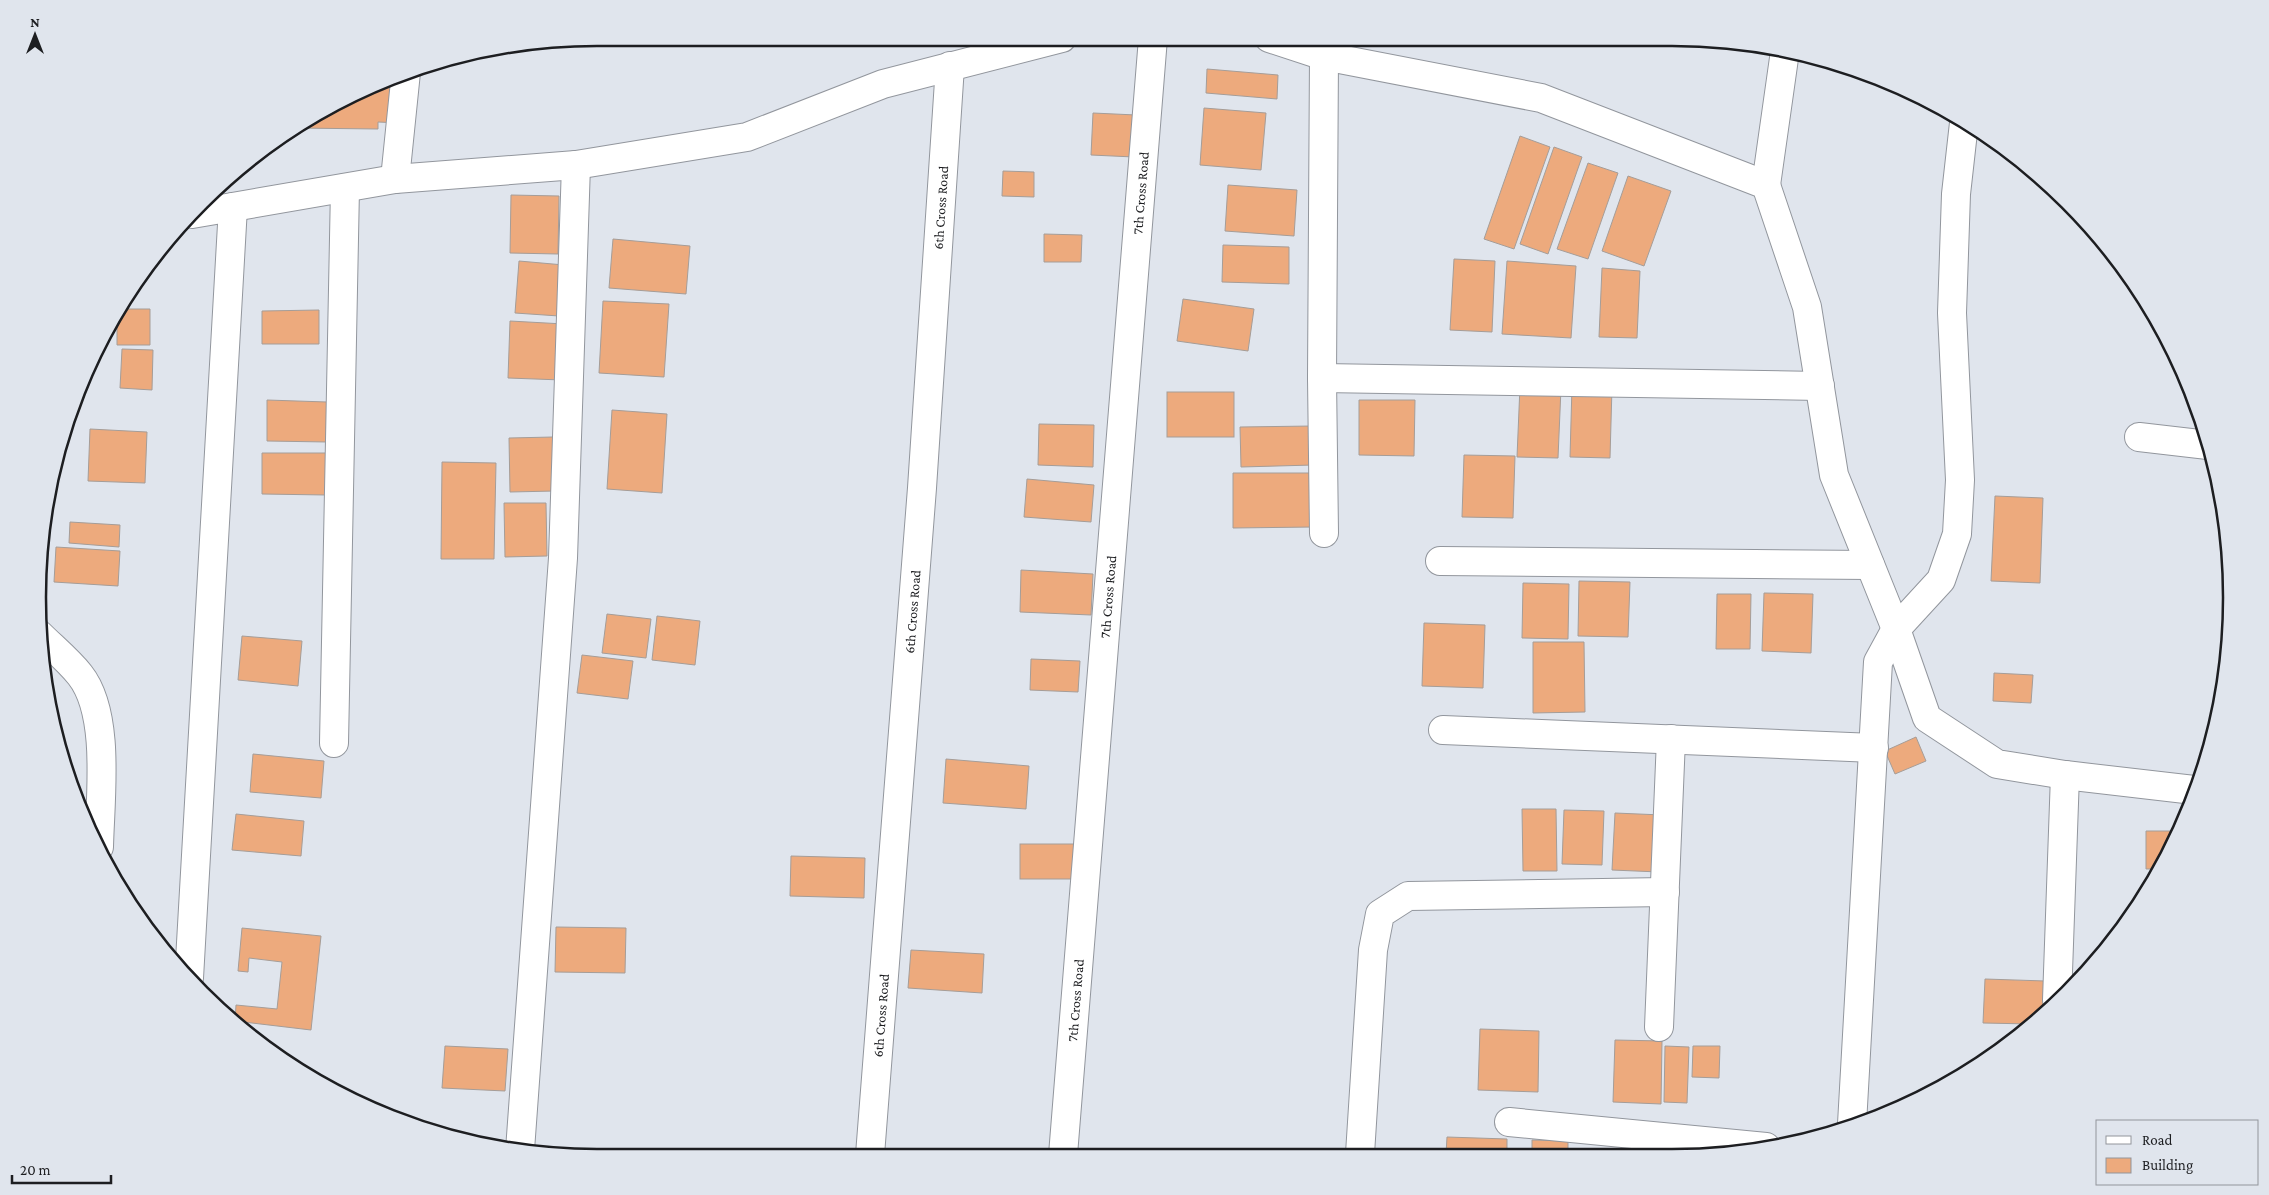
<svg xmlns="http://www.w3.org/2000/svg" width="2269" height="1195" viewBox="0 0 2269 1195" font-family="'Crimson Pro',serif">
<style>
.building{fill:#edaa7d;stroke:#a59d98}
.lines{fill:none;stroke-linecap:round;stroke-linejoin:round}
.minor-casing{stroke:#92969d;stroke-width:30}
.minor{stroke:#fff;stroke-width:28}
.labels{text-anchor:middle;stroke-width:4;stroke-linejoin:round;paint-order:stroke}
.street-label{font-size:14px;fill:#1d1e21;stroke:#e0e5ed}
.rim{fill:none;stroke:#1d1e21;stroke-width:2.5}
</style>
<rect width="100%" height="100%" fill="#e0e5ed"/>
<g class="building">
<polygon points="1207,69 1278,75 1277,99 1206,93"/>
<polygon points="382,83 400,83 400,123 378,122 378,129 295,128 318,112"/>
<polygon points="1204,108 1266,113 1261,170 1200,165"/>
<polygon points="1093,113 1136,115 1134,157 1091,155"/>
<polygon points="1520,136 1550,147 1514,249 1484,239"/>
<polygon points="1554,147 1582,157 1548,254 1520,244"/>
<polygon points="1588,163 1618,173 1588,259 1557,249"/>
<polygon points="1003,171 1034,172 1034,197 1002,196"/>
<polygon points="1628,176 1671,191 1644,266 1602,251"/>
<polygon points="1228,185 1297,190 1294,236 1225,231"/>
<polygon points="511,195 559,196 558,254 510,253"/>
<polygon points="1044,234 1082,235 1081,262 1044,262"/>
<polygon points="613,239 690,246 686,294 609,288"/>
<polygon points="1223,245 1289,247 1289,284 1222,282"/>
<polygon points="1454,259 1495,261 1492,332 1450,330"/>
<polygon points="519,261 564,265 559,316 515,313"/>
<polygon points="1507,261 1576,266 1571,338 1502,334"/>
<polygon points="149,264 149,274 141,274"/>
<polygon points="1602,268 1640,271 1637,338 1599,337"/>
<polygon points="1183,299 1254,309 1248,351 1177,341"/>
<polygon points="603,301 669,304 664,377 599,373"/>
<polygon points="120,309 150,309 150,345 117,345 117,314"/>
<polygon points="319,310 319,344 262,344 262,311"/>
<polygon points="510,321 564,324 562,380 508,378"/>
<polygon points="122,349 153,350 152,390 120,388"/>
<polygon points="1520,386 1561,388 1558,458 1517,457"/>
<polygon points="1572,386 1612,387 1610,458 1570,457"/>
<rect x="1167" y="392" width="67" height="45"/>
<polygon points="267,400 327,402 327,442 267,441"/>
<polygon points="1359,400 1415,400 1414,456 1359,455"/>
<polygon points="612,410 667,414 662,493 607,489"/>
<polygon points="1039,424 1094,425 1093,467 1038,465"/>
<polygon points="1312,426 1313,465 1241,467 1240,427"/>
<polygon points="90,429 147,432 145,483 88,481"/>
<polygon points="553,437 555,491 510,492 509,438"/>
<polygon points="262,453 327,453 326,495 262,494"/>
<polygon points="1464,455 1515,456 1513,518 1462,517"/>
<polygon points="442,462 496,463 494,559 441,559"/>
<polygon points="1233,473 1314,473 1314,527 1233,528"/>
<polygon points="1027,479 1094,485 1091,522 1024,517"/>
<polygon points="1995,496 2043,498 2040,583 1991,581"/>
<polygon points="504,503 546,503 547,556 505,557"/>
<polygon points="70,522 120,525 119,547 69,543"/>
<polygon points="56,547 120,551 118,586 54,582"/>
<polygon points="1021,570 1093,574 1091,615 1020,612"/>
<polygon points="1579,581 1630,582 1628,637 1578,636"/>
<polygon points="1523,583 1569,584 1568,639 1522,638"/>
<polygon points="1764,593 1813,594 1811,653 1762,651"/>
<polygon points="1717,594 1751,594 1750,649 1716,649"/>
<polygon points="607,614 651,619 646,658 602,653"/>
<polygon points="657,616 700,621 695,665 652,660"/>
<polygon points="1424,623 1485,625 1483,688 1422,686"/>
<polygon points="242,636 302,641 298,686 238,680"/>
<polygon points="1533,642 1584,642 1585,712 1533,713"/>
<polygon points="582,655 633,661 628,699 577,693"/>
<polygon points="1031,659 1080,661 1078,692 1030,690"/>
<polygon points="1994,673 2033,675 2031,703 1993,701"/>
<polygon points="1916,737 1926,761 1895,774 1885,751"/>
<polygon points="253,754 324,761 321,798 250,792"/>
<polygon points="946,759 1029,766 1026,809 943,803"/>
<polygon points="1522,809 1556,809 1557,871 1523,871"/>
<polygon points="1564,810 1604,811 1602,865 1562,864"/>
<polygon points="1615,813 1662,815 1659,872 1612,870"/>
<polygon points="236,814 304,821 301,856 232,850"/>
<polygon points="2146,831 2179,831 2174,845 2158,869 2146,869"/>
<rect x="1020" y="844" width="54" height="35"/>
<polygon points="791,856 865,858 864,898 790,896"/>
<polygon points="556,927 626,928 625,973 555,972"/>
<polygon points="242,928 321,936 311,1030 235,1021 236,1005 277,1009 282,962 249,958 248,972 238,971"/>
<polygon points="911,950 984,954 982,993 908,988"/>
<polygon points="1985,979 2045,981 2044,1012 2031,1024 1983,1023"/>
<polygon points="1480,1029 1539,1031 1538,1092 1478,1090"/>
<polygon points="1615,1040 1662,1041 1661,1104 1613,1102"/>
<polygon points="445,1046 508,1049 505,1091 442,1088"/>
<polygon points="1665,1046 1689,1047 1687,1103 1664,1102"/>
<polygon points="1693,1046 1720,1046 1719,1078 1692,1077"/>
<polygon points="1447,1137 1507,1139 1507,1153 1446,1154"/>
<polygon points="1532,1140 1568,1141 1568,1153 1532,1153"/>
</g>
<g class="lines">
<g class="minor-casing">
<g id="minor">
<polyline points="1269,38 1324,56 1541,98 1766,185 1807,307 1834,475 1896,629 1927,718 1997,764 2065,775 2194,790"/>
<polyline points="395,179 406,72"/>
<polyline points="1766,185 1785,51"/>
<polyline points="192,214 395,179 576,165 747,137 883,84 1062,38"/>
<polyline points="1322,378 1820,386"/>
<polyline points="2139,437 2208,445"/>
<polyline points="1324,533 1322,378 1324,56"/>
<polyline points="1440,561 1870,565"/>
<path d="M39 634C52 647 68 660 80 675 111 714 100 799 99 847"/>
<polyline points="1443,730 1874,748"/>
<polyline points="334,743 345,188"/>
<polyline points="189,978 233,207"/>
<polyline points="2057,1000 2065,775"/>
<polyline points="1659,1027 1671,739"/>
<polyline points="1509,1122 1766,1147"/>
<polyline points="1852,1124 1878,662 1896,629 1941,580 1957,534 1960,480 1952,313 1956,194 1964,123"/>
<polyline points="520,1150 563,558 576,165"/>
<polyline points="1360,1154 1373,950 1380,914 1408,896 1665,892"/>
<path id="s1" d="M870 1155 922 488 950 66"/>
<path id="s2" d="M1063 1155 1153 38"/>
</g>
</g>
<use href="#minor" class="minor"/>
</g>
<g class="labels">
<g class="street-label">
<text dy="5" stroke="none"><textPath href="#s2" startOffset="965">7th Cross Road</textPath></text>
<text dy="5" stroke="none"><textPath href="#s1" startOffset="950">6th Cross Road</textPath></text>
<text dy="5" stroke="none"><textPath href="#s2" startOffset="560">7th Cross Road</textPath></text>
<text dy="5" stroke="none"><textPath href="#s1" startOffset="545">6th Cross Road</textPath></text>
<text dy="5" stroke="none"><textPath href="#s2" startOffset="155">7th Cross Road</textPath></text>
<text dy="5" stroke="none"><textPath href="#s1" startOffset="140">6th Cross Road</textPath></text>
</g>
</g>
<path d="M0 0H2269V1195H0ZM597 46H1672A551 551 0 0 1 2223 597V598A551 551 0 0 1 1672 1149H597A551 551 0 0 1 46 598V597A551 551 0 0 1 597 46Z" fill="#e0e5ed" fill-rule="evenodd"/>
<path class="rim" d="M597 46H1672A551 551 0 0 1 2223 597V598A551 551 0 0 1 1672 1149H597A551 551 0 0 1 46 598V597A551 551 0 0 1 597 46Z"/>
<rect x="2096" y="1120" width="162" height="65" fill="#e0e5ed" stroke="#92959b"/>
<rect x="2106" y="1136" width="25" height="8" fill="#ffffff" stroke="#92959b"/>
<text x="2142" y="1145" font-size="15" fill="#1d1e21">Road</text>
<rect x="2106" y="1158" width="25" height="15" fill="#edaa7d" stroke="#92959b"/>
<text x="2142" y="1170" font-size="15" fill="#1d1e21">Building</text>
<g transform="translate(35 35)" stroke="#e0e5ed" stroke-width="4" paint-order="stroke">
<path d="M0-4L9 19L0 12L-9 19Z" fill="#1d1e21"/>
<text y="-8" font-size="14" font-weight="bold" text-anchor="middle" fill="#1d1e21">N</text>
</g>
<path d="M12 1175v8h99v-8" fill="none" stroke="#1d1e21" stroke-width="2.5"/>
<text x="20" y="1175" font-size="15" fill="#1d1e21" stroke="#e0e5ed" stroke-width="4" paint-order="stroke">20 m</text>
</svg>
